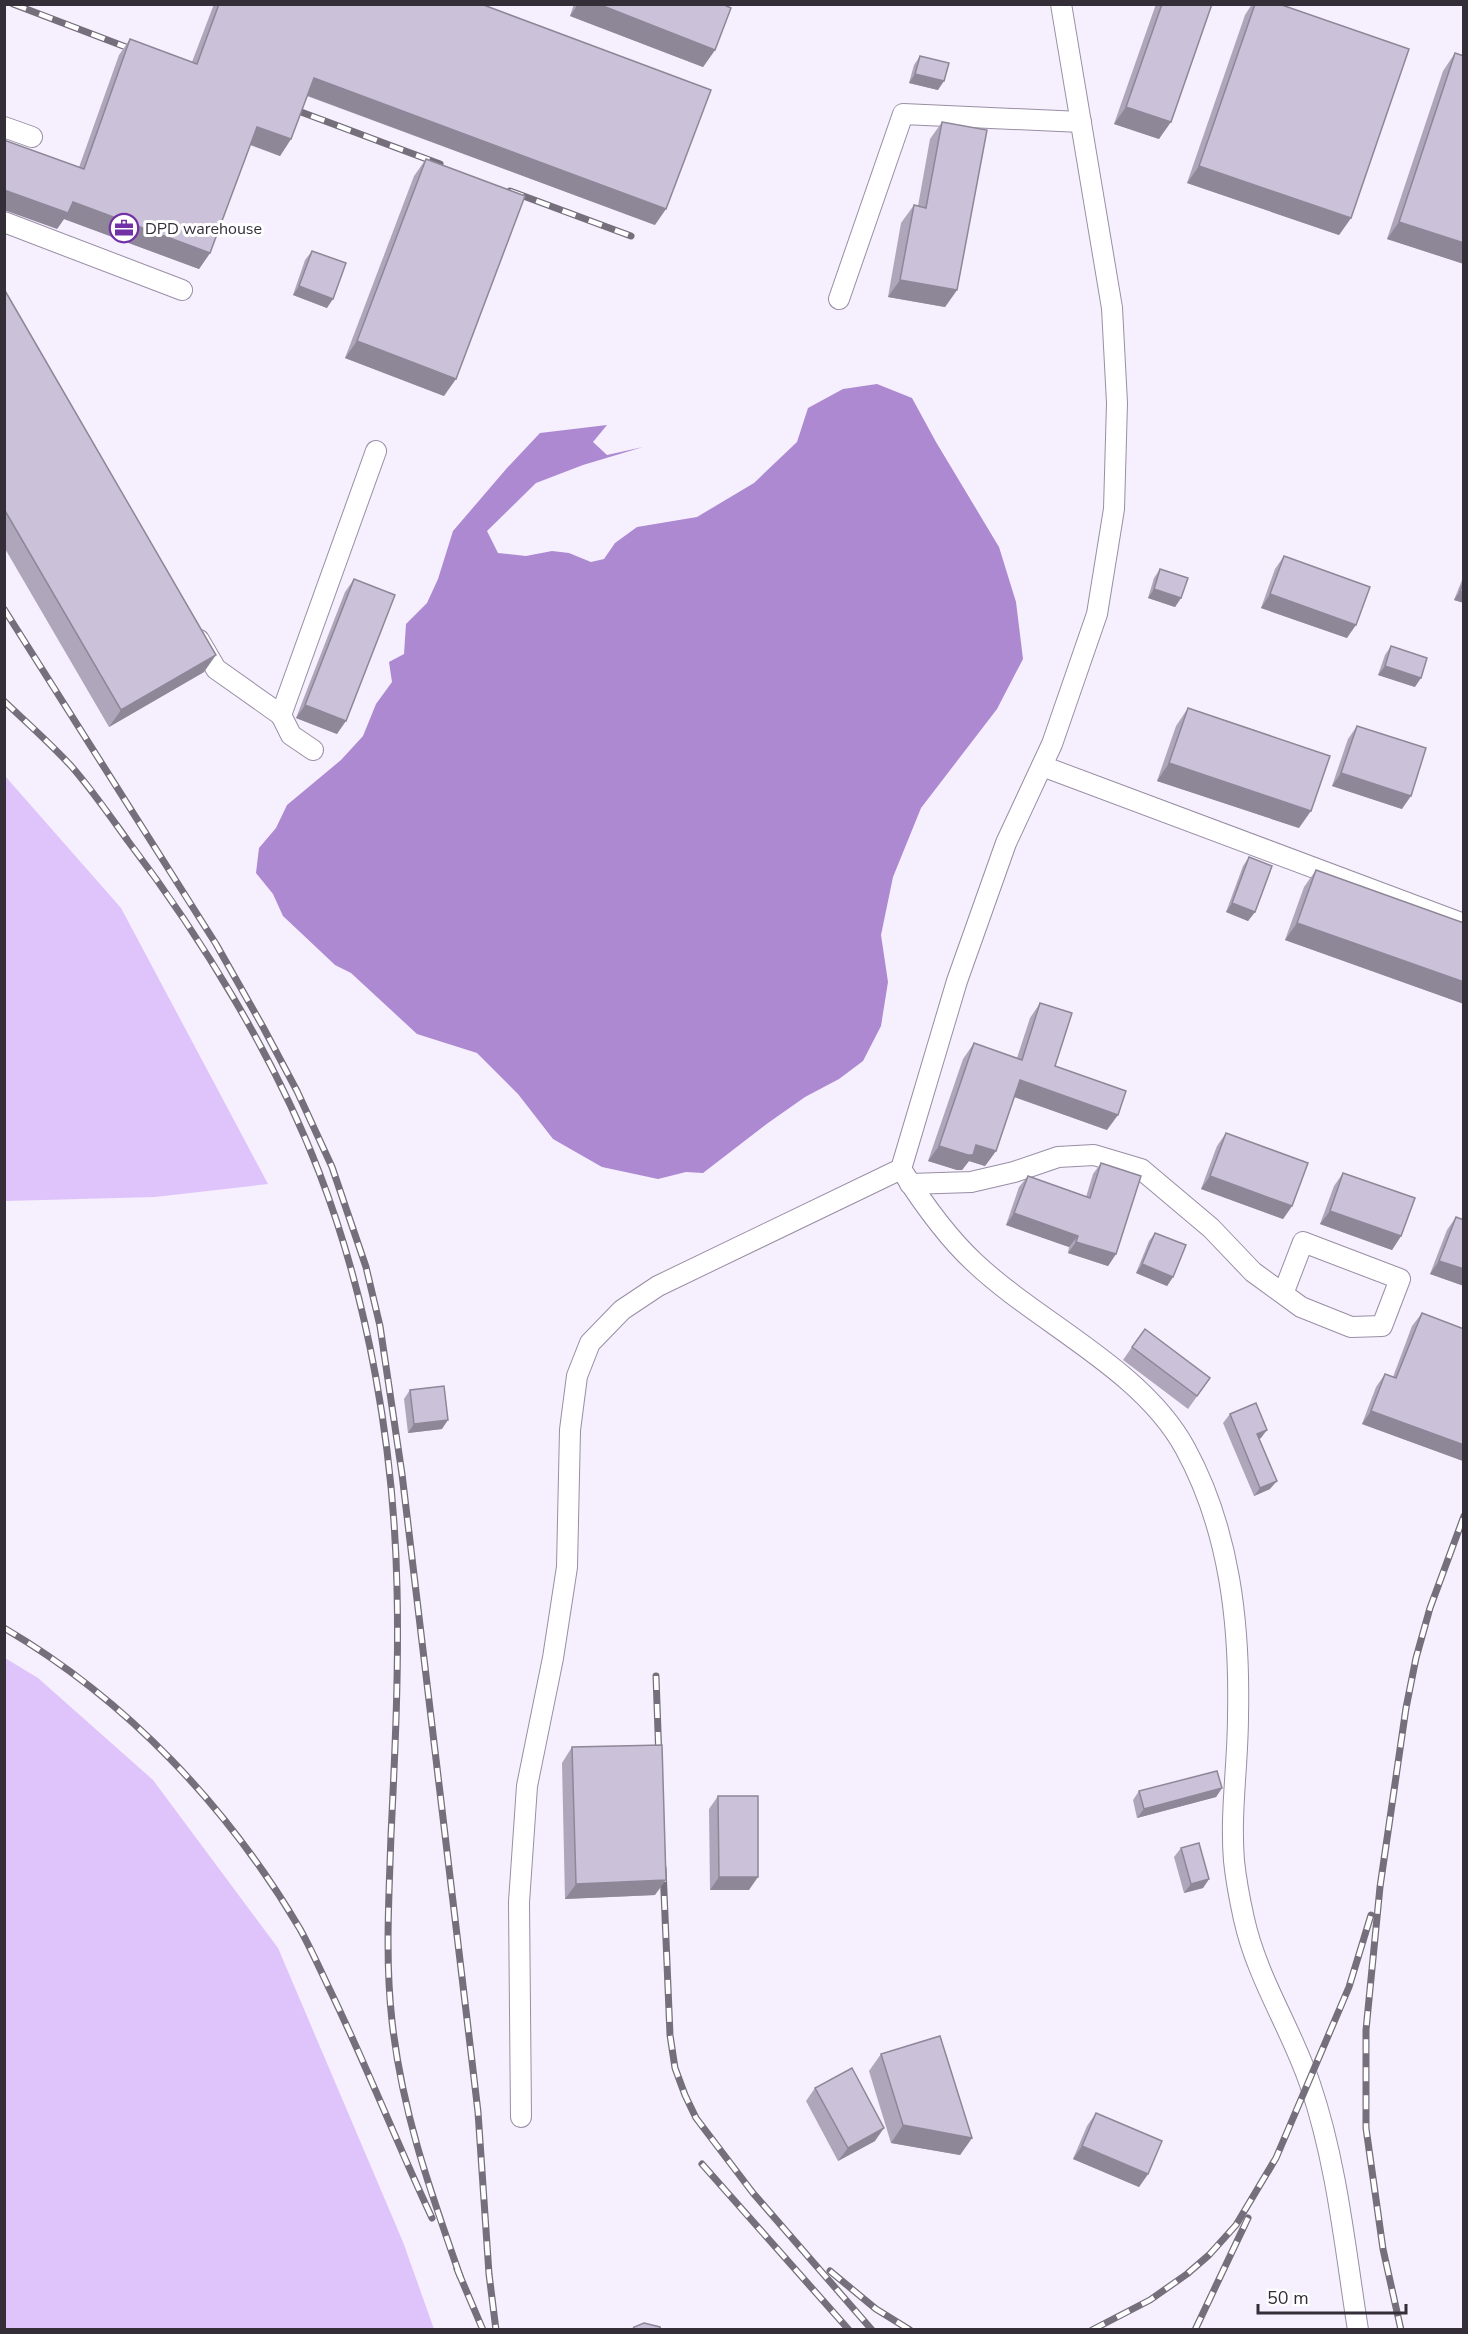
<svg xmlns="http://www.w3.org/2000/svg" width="1468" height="2334" viewBox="0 0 1468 2334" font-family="'Nunito Sans',sans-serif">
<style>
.green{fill:#dec4fb}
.water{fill:#ac89d0}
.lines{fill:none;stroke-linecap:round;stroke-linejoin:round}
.minor-casing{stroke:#998ea5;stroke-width:22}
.minor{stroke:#fff;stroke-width:20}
.rail-casing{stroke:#756f7b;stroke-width:7}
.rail{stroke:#fff;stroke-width:4.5;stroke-dasharray:14;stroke-linecap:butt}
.wall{fill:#afa6bb}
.shaded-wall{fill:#8e8798}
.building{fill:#cbc1d9;stroke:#8e8798;stroke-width:1.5}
.labels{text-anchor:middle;stroke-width:6;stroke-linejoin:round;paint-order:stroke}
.poi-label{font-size:16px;fill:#332e38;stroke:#fff;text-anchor:start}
</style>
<rect width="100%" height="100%" fill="#f6effe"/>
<g class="green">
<polygon points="5,776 121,908 268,1184 155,1197 5,1201"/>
<polygon points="5,1658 38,1678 153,1780 278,1948 403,2242 434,2329 5,2329"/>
</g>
<polygon class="water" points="877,384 912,398 936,442 999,547 1016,602 1023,659 997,709 921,808 893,877 881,935 888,982 881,1026 863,1061 839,1079 805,1097 768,1123 703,1173 686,1172 658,1179 602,1167 553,1139 518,1094 477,1053 417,1034 351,973 335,965 283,916 273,894 256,873 259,848 276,828 287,805 341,760 363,736 376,704 392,682 389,662 404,654 406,624 427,603 438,579 453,531 507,468 540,433 607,425 593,442 607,455 643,447 583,465 536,483 487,531 498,553 526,556 552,551 569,553 591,562 604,559 615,543 637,527 697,517 754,483 797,442 808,408 843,389"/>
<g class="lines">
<g class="minor-casing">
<g id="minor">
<path d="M1061 4 1112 308 1117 403 1114 509 1097 614 1052 744 1006 843 957 981 901 1169C922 1202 945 1235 974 1262 1038 1323 1142 1369 1185 1448 1230 1530 1240 1625 1238 1716 1238 1764 1230 1813 1234 1861 1236 1880 1240 1901 1244 1919 1257 1978 1291 2028 1310 2084 1337 2163 1345 2248 1358 2330"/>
<polyline points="4,127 32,137"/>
<polyline points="4,222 182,290"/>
<polyline points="839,299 903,114 1081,122"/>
<polyline points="199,640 216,669 281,715 376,451"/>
<polyline points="281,715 291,735 313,750"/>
<polyline points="1042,766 1464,924"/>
<polyline points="910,1184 971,1182 1014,1172 1058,1157 1094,1155 1141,1169 1211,1228 1253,1272 1301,1307 1351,1327 1382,1326 1400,1279 1303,1242 1283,1294"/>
<polyline points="521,2117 519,1902 527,1786 553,1658 567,1567 570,1430 577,1376 590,1343 622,1310 658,1286 901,1169"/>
</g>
</g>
<use href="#minor" class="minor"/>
<g class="rail-casing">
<g id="rail">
<polyline points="13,4 139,52"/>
<polyline points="285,106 440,164"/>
<polyline points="510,191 631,236"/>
<polyline points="4,609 216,944 263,1027 297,1091 332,1167 366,1267 380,1326 402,1474 467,2019 478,2112 489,2274 496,2330"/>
<path d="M4 701C27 723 51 744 72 767 92 790 110 816 128 841 202 938 275 1058 319 1172 369 1301 394 1449 397 1588 399 1670 395 1753 391 1835 389 1897 385 1959 392 2021 402 2112 430 2190 460 2276"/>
<path d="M4 1628C127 1700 228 1807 300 1929 310 1947 319 1967 328 1986 365 2062 396 2141 432 2218"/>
<polyline points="656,1676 659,1760"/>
<polyline points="663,1868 670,2035 675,2068 685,2095 696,2118 753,2193 872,2330"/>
<polyline points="702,2164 849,2330"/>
<polyline points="457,2269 483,2330"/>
<polyline points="830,2271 876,2309 910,2330"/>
<polyline points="1092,2330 1150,2300 1187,2274 1209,2255 1236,2225 1276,2158 1349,1987 1371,1915"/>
<polyline points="1195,2330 1248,2218"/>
<polyline points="1401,2330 1383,2249 1366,2128 1366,2030 1380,1887 1406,1708 1416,1658 1430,1608 1464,1516"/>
</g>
</g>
<use href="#rail" class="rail"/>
</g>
<g class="wall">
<polygon points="214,4 481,4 655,225 307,96 291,139 280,156 250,145 210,253 199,269 64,219 57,229 119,55 130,39 192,62"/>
<polygon points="574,4 722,4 715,50 703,67 570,16"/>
<polygon points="1156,4 1212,4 1159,139 1114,124"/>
<polygon points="1252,4 1279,4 1351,218 1339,235 1187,183 1245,15"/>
<polygon points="1455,53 1464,264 1387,239 1443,71"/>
<polygon points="920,56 938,90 909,83 914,65"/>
<polygon points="942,122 957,290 945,307 888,297 901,223 914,205 918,206 930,139"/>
<polygon points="426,159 444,396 345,358 414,176"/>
<polygon points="312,251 327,308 293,295 305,260"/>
<polygon points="4,289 204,672 109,727 4,547"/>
<polygon points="1284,556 1347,638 1261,608 1275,569"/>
<polygon points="1160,569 1181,598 1175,607 1148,598 1154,578"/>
<polygon points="1464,575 1464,603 1454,600"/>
<polygon points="354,579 337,734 296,718 345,592"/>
<polygon points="1391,646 1415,687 1378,675 1385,655"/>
<polygon points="1188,708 1299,828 1157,781 1176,726"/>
<polygon points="1357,726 1402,809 1332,786 1348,739"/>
<polygon points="1249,857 1255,912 1248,921 1226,912 1243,866"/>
<polygon points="1316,870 1464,923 1464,1004 1285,940 1304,887"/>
<polygon points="1040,1003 1055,1066 1107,1130 1014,1097 996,1151 985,1166 969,1161 962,1170 957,1170 928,1161 963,1059 974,1043 1017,1058 1030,1018"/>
<polygon points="1226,1133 1292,1206 1283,1219 1201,1189 1217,1146"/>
<polygon points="1101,1163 1116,1254 1108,1266 1068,1253 1069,1247 1006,1225 1019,1187 1028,1176 1086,1197 1093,1174"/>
<polygon points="1343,1173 1401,1236 1392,1250 1320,1224 1334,1186"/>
<polygon points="1456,1217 1464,1220 1464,1286 1430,1274 1447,1230"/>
<polygon points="1155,1233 1173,1277 1167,1286 1136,1273 1149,1241"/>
<polygon points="1422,1313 1463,1461 1362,1424 1376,1387 1385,1374 1393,1377 1412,1326"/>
<polygon points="1132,1347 1210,1378 1188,1409 1123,1360"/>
<polygon points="410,1390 442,1429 408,1433 404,1399"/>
<polygon points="1230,1414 1261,1438 1259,1439 1270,1489 1254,1496 1223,1423"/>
<polygon points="572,1747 655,1895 565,1899 562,1763"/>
<polygon points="1222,1788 1216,1797 1137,1818 1133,1800 1139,1791"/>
<polygon points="718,1796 749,1890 710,1890 709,1809"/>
<polygon points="1181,1848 1209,1879 1203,1888 1184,1893 1174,1857"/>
<polygon points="881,2054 972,2138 960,2155 891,2143 869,2071"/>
<polygon points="815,2088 875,2141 838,2161 806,2101"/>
<polygon points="1096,2113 1148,2174 1139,2187 1073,2159 1087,2126"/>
</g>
<g class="shaded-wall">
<polygon points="578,4 598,4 715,50 703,67 570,16"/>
<polygon points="915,74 944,81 938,90 909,83"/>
<polygon points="314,78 666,209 655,225 303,94"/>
<polygon points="1126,107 1171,122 1159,139 1114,124"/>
<polygon points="257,127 291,139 280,156 246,143"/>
<polygon points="1199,166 1351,218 1339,235 1187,183"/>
<polygon points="4,190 73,202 210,253 199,269 64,219 57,229 4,210"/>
<polygon points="1399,222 1464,243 1464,264 1387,239"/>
<polygon points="900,280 957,290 945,307 888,297"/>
<polygon points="299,286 333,299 327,308 293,295"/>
<polygon points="357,341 456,379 444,396 345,358"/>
<polygon points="1154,589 1181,598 1175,607 1148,598"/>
<polygon points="1460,591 1464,592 1464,603 1454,600"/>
<polygon points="1270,594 1356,625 1347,638 1261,608"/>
<polygon points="216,655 204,672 109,727 121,710"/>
<polygon points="1385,666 1421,678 1415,687 1378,675"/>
<polygon points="305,705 346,721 337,734 296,718"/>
<polygon points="1169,763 1311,811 1299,828 1157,781"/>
<polygon points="1341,773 1411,796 1402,809 1332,786"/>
<polygon points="1232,903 1255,912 1248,921 1226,912"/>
<polygon points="1297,923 1464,982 1464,1004 1285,940"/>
<polygon points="1020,1080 1118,1115 1107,1130 1009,1095"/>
<polygon points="976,1145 996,1151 985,1166 969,1161 962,1170 957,1170 928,1161 939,1146"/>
<polygon points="1210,1176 1292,1206 1283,1219 1201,1189"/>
<polygon points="1330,1211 1401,1236 1392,1250 1320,1224"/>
<polygon points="1014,1213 1078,1236 1069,1247 1006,1225"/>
<polygon points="1076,1242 1116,1254 1108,1266 1068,1253"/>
<polygon points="1439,1261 1464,1269 1464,1286 1430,1274"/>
<polygon points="1142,1264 1173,1277 1167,1286 1136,1273"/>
<polygon points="1371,1411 1464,1445 1463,1461 1362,1424"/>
<polygon points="448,1420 442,1429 408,1433 414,1424"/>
<polygon points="1267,1430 1261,1438 1251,1442 1257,1434"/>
<polygon points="1277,1481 1270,1489 1254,1496 1260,1488"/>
<polygon points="1222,1788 1216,1797 1137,1818 1144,1809"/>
<polygon points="719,1877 758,1877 749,1890 710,1890"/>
<polygon points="1209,1879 1203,1888 1184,1893 1191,1884"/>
<polygon points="666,1880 655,1895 565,1899 576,1884"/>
<polygon points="903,2125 972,2138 960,2155 891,2143"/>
<polygon points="884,2128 875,2141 838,2161 848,2148"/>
<polygon points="1082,2146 1148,2174 1139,2187 1073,2159"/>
</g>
<g class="building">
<polygon points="219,4 481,4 711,90 666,209 314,78 291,139 257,127 210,253 73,202 68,213 4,190 4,140 84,169 130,39 197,64"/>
<polygon points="598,4 722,4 731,8 715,50"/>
<polygon points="1162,4 1212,4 1171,122 1126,107"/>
<polygon points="1255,4 1279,4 1409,49 1351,218 1199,166"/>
<polygon points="1455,53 1464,56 1464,243 1399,222"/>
<polygon points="920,56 949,63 944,81 915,74"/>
<polygon points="942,122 987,130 957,290 900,280 914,205 926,208"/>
<polygon points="426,159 525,196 456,379 357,341"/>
<polygon points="312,251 346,263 333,299 299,286"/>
<polygon points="4,289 216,655 121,710 4,509"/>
<polygon points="1284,556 1370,587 1356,625 1270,594"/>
<polygon points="1160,569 1188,578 1181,598 1154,589"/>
<polygon points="354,579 395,595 346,721 305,705"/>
<polygon points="1464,582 1464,592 1460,591"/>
<polygon points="1391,646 1427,658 1421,678 1385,666"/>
<polygon points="1188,708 1330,756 1311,811 1169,763"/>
<polygon points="1357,726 1426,748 1411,796 1341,773"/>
<polygon points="1249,857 1272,866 1255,912 1232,903"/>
<polygon points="1316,870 1464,923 1464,982 1297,923"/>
<polygon points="1040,1003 1072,1013 1055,1066 1126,1091 1118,1115 1020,1080 996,1151 976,1145 973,1155 968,1155 939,1146 974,1043 1022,1060"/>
<polygon points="1226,1133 1308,1163 1292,1206 1210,1176"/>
<polygon points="1101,1163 1141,1176 1116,1254 1076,1242 1078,1236 1014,1213 1028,1176 1090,1198"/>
<polygon points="1343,1173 1415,1198 1401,1236 1330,1211"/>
<polygon points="1456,1217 1464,1220 1464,1269 1439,1261"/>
<polygon points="1155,1233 1186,1245 1173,1277 1142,1264"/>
<polygon points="1422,1313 1464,1329 1464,1445 1371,1411 1385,1374 1396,1378"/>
<polygon points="1145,1329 1210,1378 1197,1396 1132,1347"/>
<polygon points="444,1386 448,1420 414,1424 410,1390"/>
<polygon points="1256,1403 1267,1430 1257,1434 1277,1481 1260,1488 1230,1414"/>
<polygon points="662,1745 666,1880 576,1884 572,1747"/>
<polygon points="1217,1771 1222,1788 1144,1809 1139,1791"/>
<polygon points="718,1796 758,1796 758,1877 719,1877"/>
<polygon points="1199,1843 1209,1879 1191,1884 1181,1848"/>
<polygon points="940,2036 972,2138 903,2125 881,2054"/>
<polygon points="852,2068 884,2128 848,2148 815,2088"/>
<polygon points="1096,2113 1162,2141 1148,2174 1082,2146"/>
<polygon points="644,2323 660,2327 661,2330 632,2330 634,2327"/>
</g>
<defs>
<g id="office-ring" transform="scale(1.5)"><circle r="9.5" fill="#fff" stroke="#7231a5" stroke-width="1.5"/><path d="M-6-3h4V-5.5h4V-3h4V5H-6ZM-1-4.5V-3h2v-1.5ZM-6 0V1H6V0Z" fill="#7231a5"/></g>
</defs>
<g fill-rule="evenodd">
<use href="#office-ring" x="124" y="228"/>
</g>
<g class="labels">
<g class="poi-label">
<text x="145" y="234">DPD warehouse</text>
</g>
</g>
<rect width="1468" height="2334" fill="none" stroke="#332e38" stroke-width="12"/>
<path d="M1258 2304v9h148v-9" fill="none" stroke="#332e38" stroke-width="3"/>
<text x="1267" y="2304" font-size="18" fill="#332e38" stroke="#ffffff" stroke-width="4.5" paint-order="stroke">50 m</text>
</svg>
